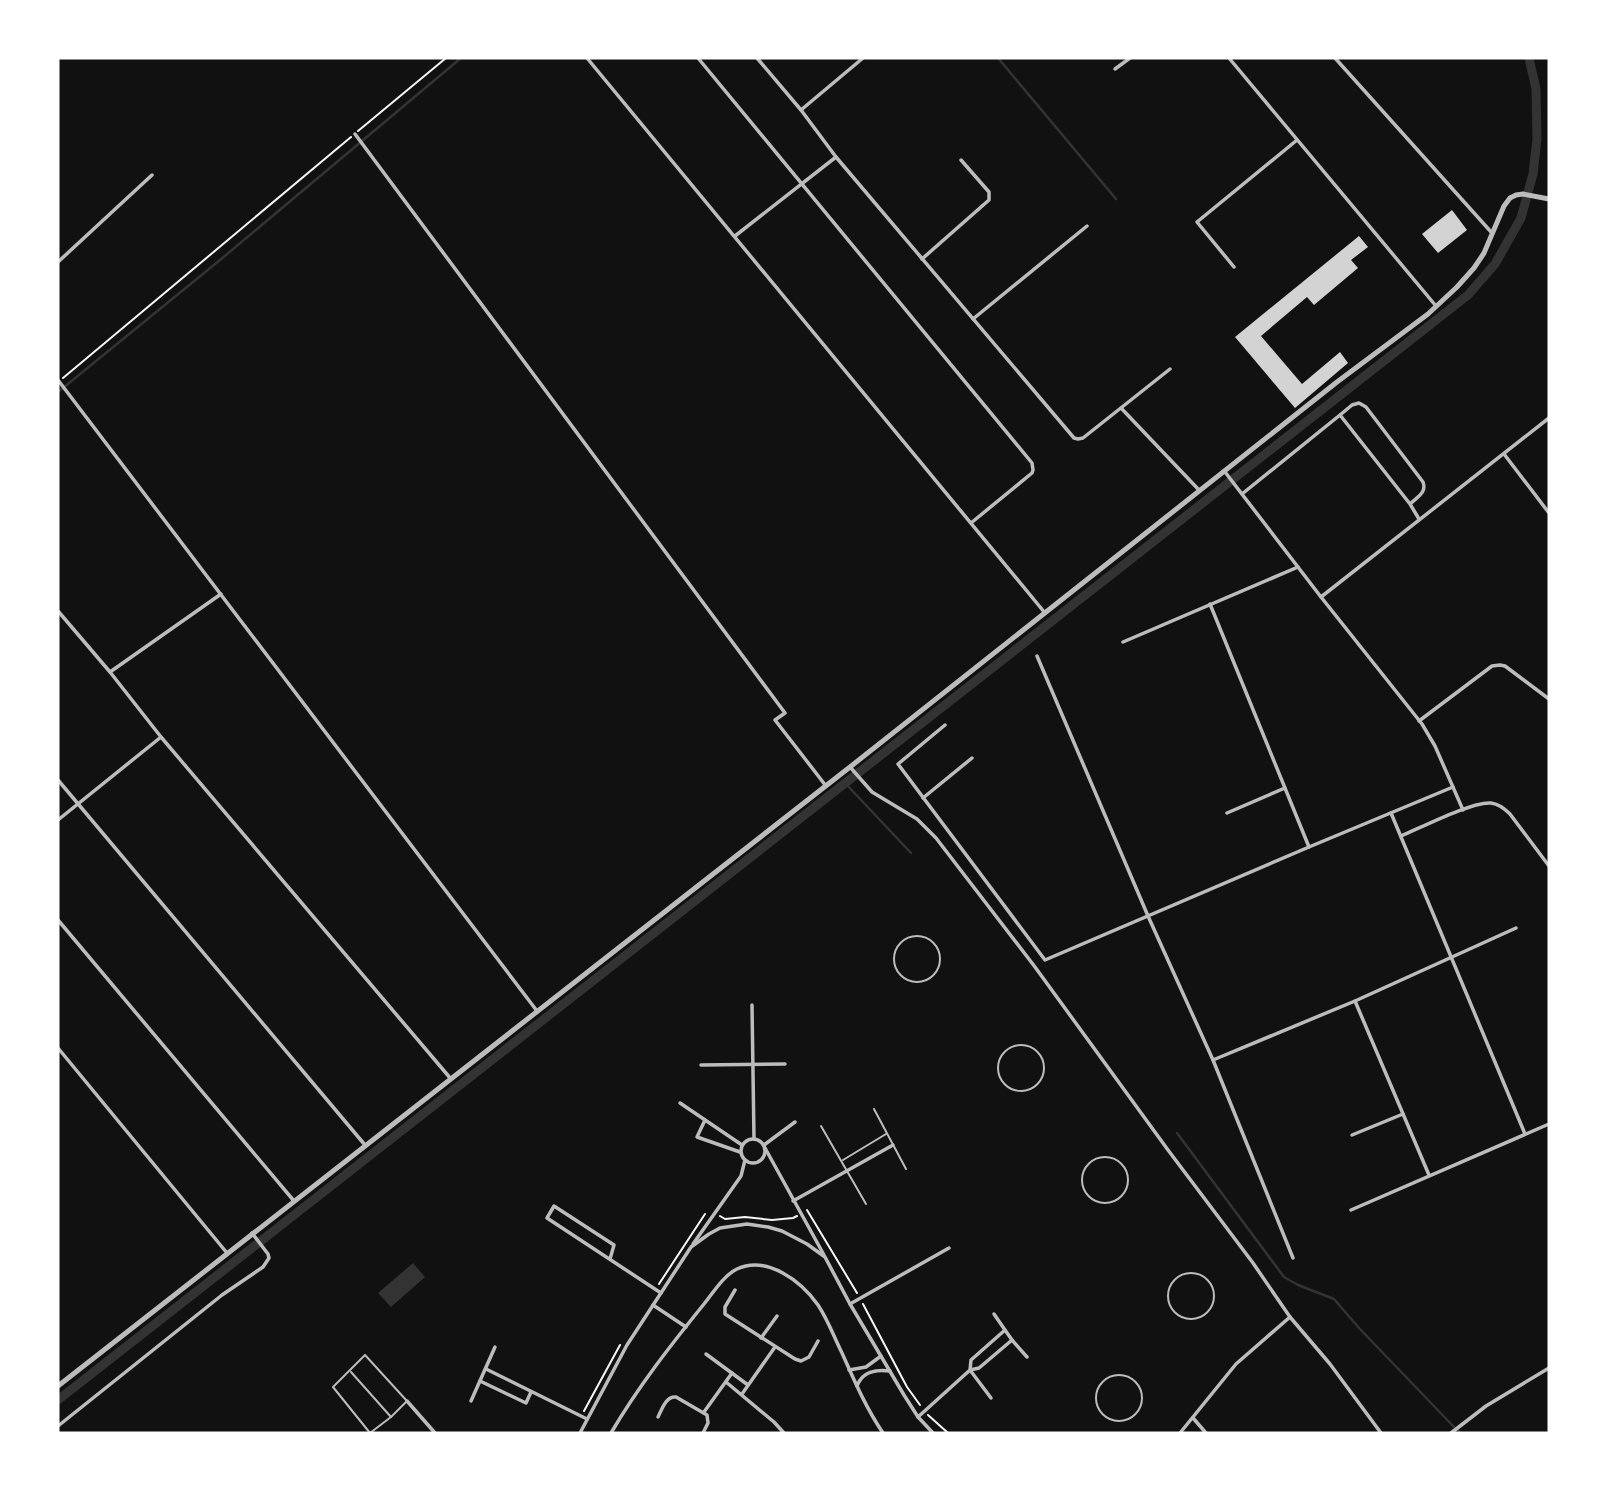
<svg xmlns="http://www.w3.org/2000/svg" width="1607" height="1491" viewBox="0 0 1607 1491" font-family="'Libre Baskerville',serif">
<style>
.water{fill:#333}
.lines{fill:none;stroke-linecap:round;stroke-linejoin:round}
.stream{stroke:#333;stroke-width:2.5}
.canal{stroke:#333;stroke-width:9}
.building{fill:#d3d3d3}
.path{stroke:#f5f5f5;stroke-width:2}
.service{stroke:#bcbcbc;stroke-width:2}
.minor{stroke:#bcbcbc;stroke-width:3.5}
.tertiary{stroke:#bcbcbc;stroke-width:5}
</style>
<rect width="100%" height="100%" fill="#111"/>
<polygon class="water" points="413,1263 425,1277 391,1307 378,1293"/>
<g class="lines">
<g class="stream">
<polyline points="998,58 1116,199"/>
<polyline points="58,392 220,260 461,58"/>
<polyline points="845,783 911,853"/>
<polyline points="1177,1133 1284,1277 1298,1285 1334,1299 1359,1328 1454,1427"/>
<polyline points="1458,1431 1460,1433"/>
</g>
<polyline class="canal" points="58,1400 1468,295 1495,264 1521,218 1533,174 1537,139 1536,89 1529,58"/>
</g>
<g class="building">
<polygon points="1452,210 1467,230 1438,253 1422,234"/>
<polygon points="1359,236 1368,247 1351,260 1358,268 1314,305 1307,297 1261,336 1302,384 1340,352 1348,363 1295,408 1235,337"/>
</g>
<g class="lines">
<g class="path">
<polyline points="358,131 446,58"/>
<polyline points="63,378 351,137"/>
<polyline points="807,1210 857,1293"/>
<polyline points="720,1216 725,1219 745,1217 772,1220 793,1218 797,1216"/>
<polyline points="659,1284 705,1214"/>
<polyline points="863,1304 907,1387 920,1405"/>
<polyline points="584,1411 620,1345"/>
<polyline points="928,1415 948,1433"/>
</g>
<g class="service">
<circle cx="917" cy="959" r="23"/>
<circle cx="1021" cy="1068" r="23"/>
<polyline points="874,1109 906,1169"/>
<polyline points="821,1126 866,1204"/>
<circle cx="1105" cy="1180" r="23"/>
<polyline points="843,1160 886,1134"/>
<circle cx="1191" cy="1296" r="23"/>
<polygon points="365,1355 407,1401 391,1417 370,1433 333,1387"/>
<polyline points="351,1372 391,1417"/>
<circle cx="1119" cy="1398" r="23"/>
</g>
<g class="minor">
<polyline points="587,58 1045,613"/>
<polyline points="698,58 1032,463 1033,470 1032,473 971,523"/>
<polyline points="757,58 801,110 836,157 1074,438 1078,439 1083,438 1170,369"/>
<polyline points="1229,58 1436,306"/>
<polyline points="1335,58 1492,233"/>
<polyline points="1115,69 1130,58"/>
<polyline points="801,110 863,58"/>
<polyline points="355,134 785,713 775,720 826,786"/>
<polyline points="735,236 836,157"/>
<polyline points="922,259 989,200 989,192 961,160"/>
<polyline points="58,262 152,175"/>
<polyline points="1234,267 1197,222 1297,140"/>
<polyline points="973,319 1087,226"/>
<polyline points="58,380 537,1011"/>
<polyline points="1121,408 1199,490"/>
<polyline points="1504,454 1549,513"/>
<polyline points="1225,472 1321,597 1422,724 1435,746 1463,810"/>
<polyline points="1242,494 1340,415"/>
<path d="M1410 504C1417 497 1427 493 1423 482L1366 407 1359 403 1352 405 1340 415 1410 504 1419 519"/>
<polyline points="1321,597 1549,418"/>
<polyline points="1210,604 1309,847"/>
<polyline points="58,611 110,672 161,737 451,1079"/>
<polyline points="1123,642 1298,567"/>
<polyline points="1037,656 1148,916 1213,1060 1293,1258"/>
<polyline points="110,672 221,594"/>
<polyline points="1419,721 1492,666 1500,665 1505,666 1549,699"/>
<polyline points="945,725 898,764 1045,960 1309,847 1453,787"/>
<polyline points="850,767 872,792 917,819 936,838 1035,967 1168,1150 1253,1263 1290,1317 1330,1364 1381,1433"/>
<polyline points="58,780 365,1145"/>
<polyline points="923,798 972,758"/>
<polyline points="1227,813 1285,788"/>
<polyline points="1391,813 1525,1134"/>
<polyline points="58,820 161,737"/>
<path d="M1401 836C1420 828 1473 801 1491 803 1499 804 1504 808 1510 814L1549 866"/>
<polyline points="58,920 294,1201"/>
<polyline points="1355,1001 1429,1175"/>
<polyline points="752,1005 754,1139"/>
<polyline points="58,1048 227,1253"/>
<polyline points="1213,1060 1355,1001 1516,928"/>
<polyline points="701,1065 785,1064"/>
<polyline points="680,1103 742,1145"/>
<polyline points="705,1120 697,1137 740,1152"/>
<polyline points="1352,1135 1403,1114"/>
<circle cx="753" cy="1151" r="12"/>
<polyline points="764,1145 795,1122"/>
<polyline points="765,1148 824,1255"/>
<polyline points="793,1201 893,1145"/>
<polyline points="1351,1210 1549,1124"/>
<polyline points="693,1244 741,1176 745,1160"/>
<polyline points="610,1259 614,1245 554,1206 547,1218 661,1293"/>
<polyline points="735,1290 725,1307 725,1314 795,1359 801,1361 809,1357 818,1341"/>
<polyline points="850,1304 949,1248"/>
<polyline points="653,1305 686,1327"/>
<polyline points="994,1314 1005,1330"/>
<polyline points="761,1338 777,1316"/>
<polyline points="1012,1340 1027,1357"/>
<polyline points="706,1354 748,1385"/>
<polyline points="486,1369 587,1419"/>
<polyline points="849,1370 866,1367 881,1356"/>
<polyline points="480,1381 526,1403 531,1392"/>
<polyline points="726,1382 774,1422 784,1433"/>
<path d="M857 1386C862 1372 876 1369 890 1371"/>
<polyline points="742,1394 775,1347"/>
<polyline points="407,1401 435,1433"/>
<polyline points="471,1401 495,1347"/>
<polyline points="704,1412 732,1373"/>
<path d="M658 1417C662 1409 666 1396 676 1397L707 1415 708 1423 703 1433"/>
<polyline points="918,1417 970,1370 979,1368 1012,1340 1005,1330 971,1360 970,1370 991,1398"/>
<polyline points="1193,1418 1206,1433"/>
<polyline points="58,1426 222,1295 263,1267 269,1258 268,1254 252,1233"/>
<polyline points="580,1433 627,1345 691,1247 709,1234 720,1228 747,1224 768,1227 782,1231 807,1244 825,1257 850,1304 904,1395 918,1417 933,1433"/>
<path d="M611 1433C638 1387 670 1346 704 1304 713 1293 723 1276 737 1269 767 1255 801 1281 818 1305 828 1320 834 1337 842 1353 854 1380 866 1408 883 1433"/>
<polyline points="1180,1433 1236,1364 1290,1317"/>
<polyline points="1451,1433 1486,1406 1549,1368"/>
</g>
<polyline class="tertiary" points="58,1386 850,767 1337,382 1428,314 1457,287 1474,268 1484,253 1504,206 1510,198 1516,195 1523,194 1549,199"/>
</g>
<rect width="1607" height="1491" fill="none" stroke="#ffffff" stroke-width="119"/>
</svg>
